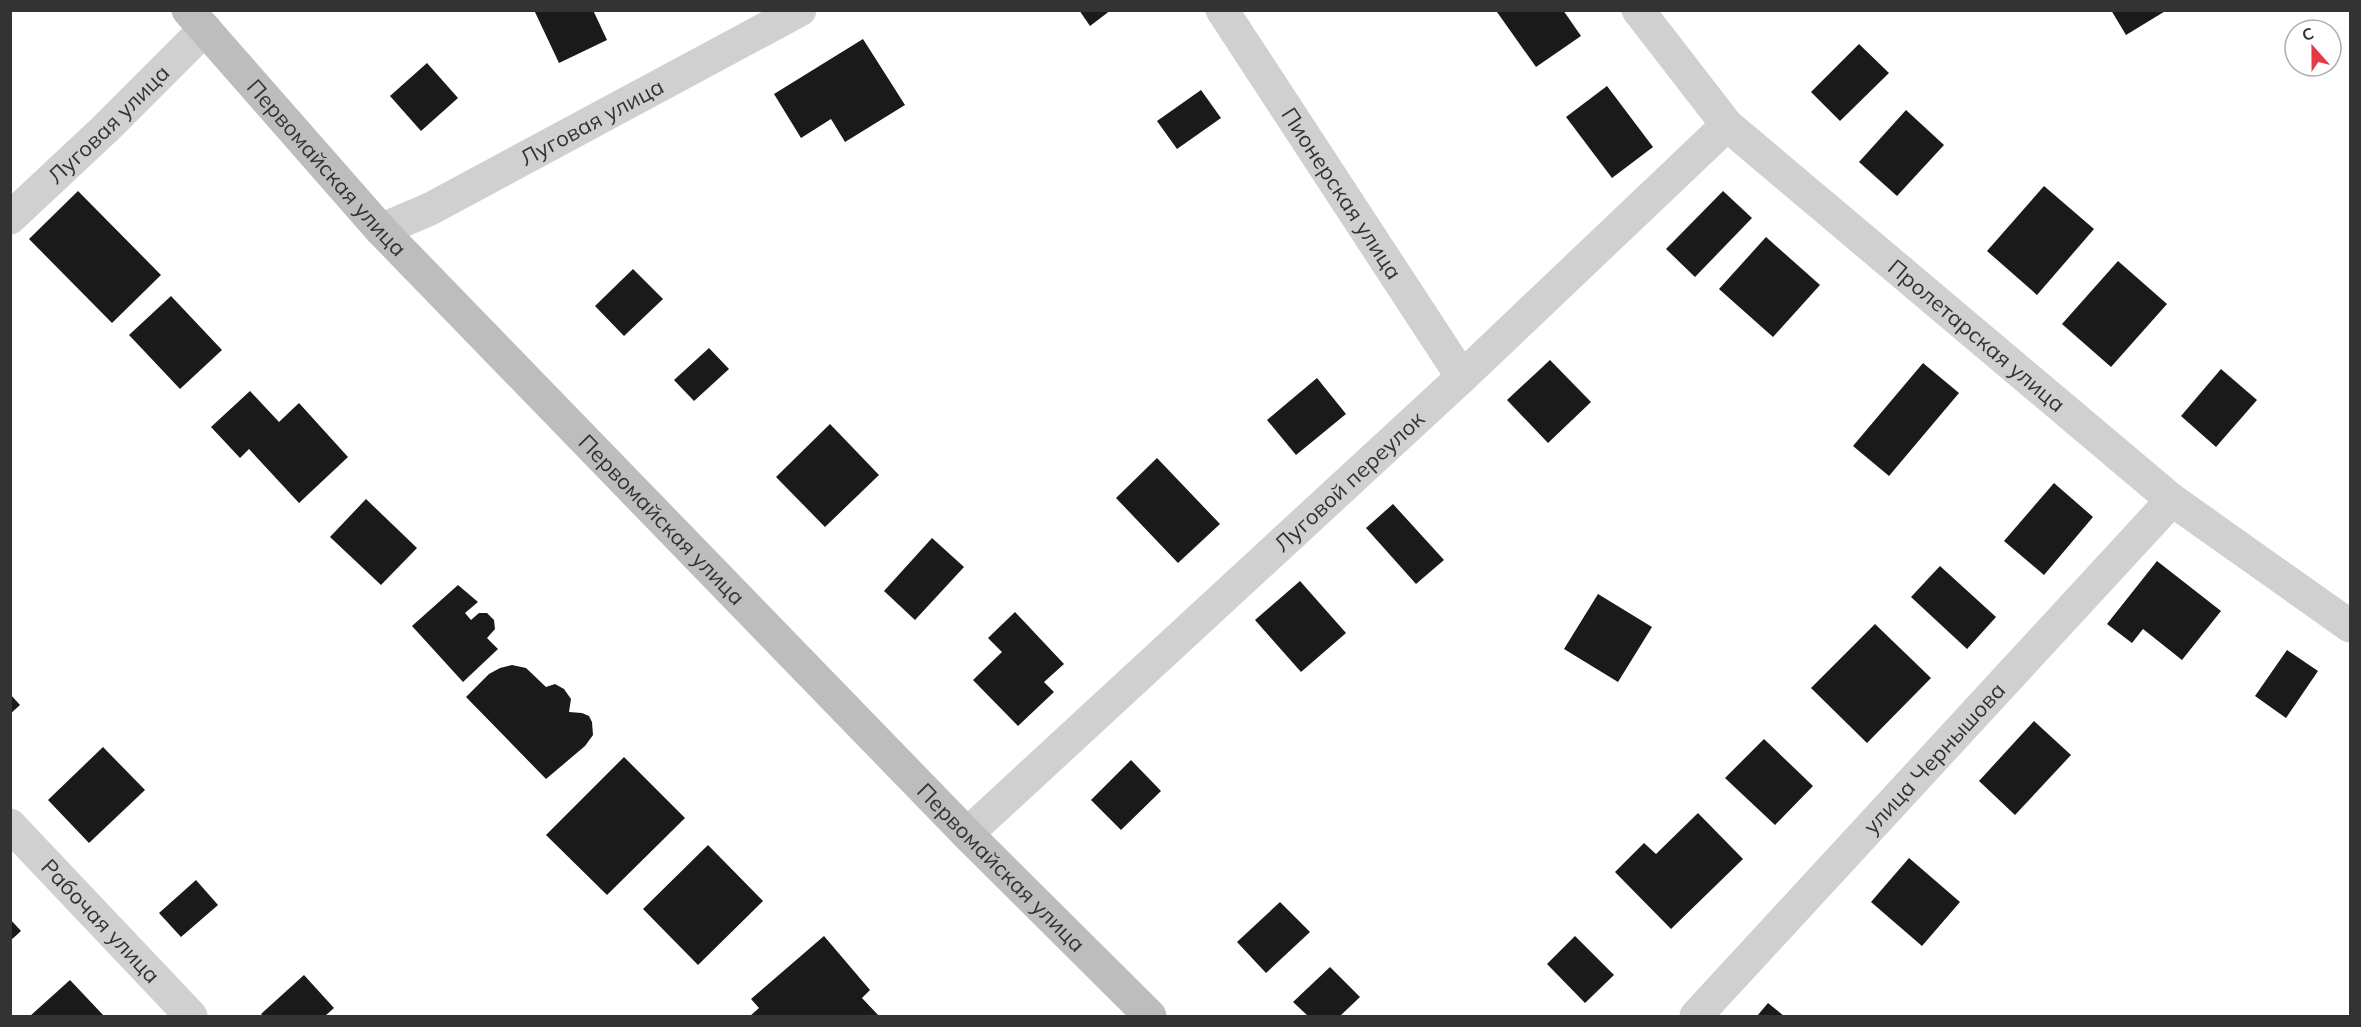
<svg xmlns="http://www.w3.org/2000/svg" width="2361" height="1027" viewBox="0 0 2361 1027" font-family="Mulish,sans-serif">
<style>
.building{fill:#1a1a1a}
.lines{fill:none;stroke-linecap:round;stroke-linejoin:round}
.street{stroke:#d0d0d0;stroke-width:33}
.secondary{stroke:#bdbdbd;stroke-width:33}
.labels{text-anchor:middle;stroke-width:6;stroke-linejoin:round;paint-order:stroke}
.street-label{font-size:22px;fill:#333;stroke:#fff}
</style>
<rect width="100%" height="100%" fill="#fff"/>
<g class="building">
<polygon points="534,10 593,10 607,40 559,63"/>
<polygon points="1079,10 1111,10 1090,26"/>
<polygon points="1499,10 1563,10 1581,36 1536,67 1497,12"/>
<polygon points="2111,10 2167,10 2126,35"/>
<polygon points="863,39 905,105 845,142 831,119 801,138 774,94"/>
<polygon points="1859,44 1889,73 1840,121 1811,92"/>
<polygon points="427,63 458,98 421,131 390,96"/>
<polygon points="1607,86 1653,147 1612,178 1566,117"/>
<polygon points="1201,90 1221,118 1177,149 1157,121"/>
<polygon points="1906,110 1944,145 1897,196 1859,162"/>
<polygon points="2044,186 2094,229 2037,295 1987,251"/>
<polygon points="78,191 161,275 112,323 29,239"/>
<polygon points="1723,191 1752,218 1695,277 1666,249"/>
<polygon points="1766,237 1820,285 1773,337 1719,289"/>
<polygon points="2118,261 2167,304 2111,367 2062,324"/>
<polygon points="633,269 663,299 624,336 595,306"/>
<polygon points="171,296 222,350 180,389 129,335"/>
<polygon points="709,348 729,369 694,401 674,380"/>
<polygon points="1550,360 1591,402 1548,443 1507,400"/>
<polygon points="1923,363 1959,393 1889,476 1853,446"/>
<polygon points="2221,369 2257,400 2216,447 2181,416"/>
<polygon points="1317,378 1346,414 1296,455 1267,420"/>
<polygon points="250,391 279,422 299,403 348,457 299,503 249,449 240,458 211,427"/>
<polygon points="830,424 879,475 825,527 776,477"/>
<polygon points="1157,458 1220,524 1178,563 1116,498"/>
<polygon points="2054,483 2093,517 2044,575 2004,541"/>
<polygon points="366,499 417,548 381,585 330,537"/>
<polygon points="1393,504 1444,560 1416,584 1366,528"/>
<polygon points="932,538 964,567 915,620 884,591"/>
<polygon points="2157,561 2221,611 2182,660 2143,629 2132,643 2107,624"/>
<polygon points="1940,566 1996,617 1967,649 1911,597"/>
<polygon points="1300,581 1346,633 1301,672 1255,620"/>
<polygon points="458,585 478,602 465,613 471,620 479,613 487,613 494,620 495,629 487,638 498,649 463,682 412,626"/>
<polygon points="1598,594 1652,627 1618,682 1564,649"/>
<polygon points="1015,612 1064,664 1044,682 1054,692 1018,726 973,680 1002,652 988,638"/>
<polygon points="1875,624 1931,678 1867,743 1811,688"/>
<polygon points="2287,650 2318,671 2286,718 2255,696"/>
<polygon points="512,665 526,668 546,687 555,684 564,689 571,699 569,712 582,713 589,716 592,722 593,735 585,746 546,779 466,697 489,674 500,668"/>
<polygon points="10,694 20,705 10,714"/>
<polygon points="2034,721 2071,755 2015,815 1979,781"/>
<polygon points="1764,739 1813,786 1775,825 1725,778"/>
<polygon points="103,747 145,790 89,843 48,800"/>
<polygon points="624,757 685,818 607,895 546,835"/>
<polygon points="1131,760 1161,791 1121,830 1091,800"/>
<polygon points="1698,813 1743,859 1671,929 1615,872 1644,843 1656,854"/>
<polygon points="708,845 763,901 698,965 643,909"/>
<polygon points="1909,858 1960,902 1922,946 1871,902"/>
<polygon points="196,880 218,905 181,937 159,913"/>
<polygon points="1280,902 1310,932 1266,973 1237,942"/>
<polygon points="10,919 21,931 10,941"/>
<polygon points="824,936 870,990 862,998 879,1016 750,1016 759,1008 751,999"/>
<polygon points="1575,936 1614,975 1585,1003 1547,964"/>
<polygon points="1330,967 1360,997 1340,1016 1308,1016 1293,1002"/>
<polygon points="304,975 334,1008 325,1016 263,1016 261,1014"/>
<polygon points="70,980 104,1016 30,1016"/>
<polygon points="1768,1003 1784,1016 1757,1016"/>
</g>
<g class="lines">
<g class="street">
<path id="s1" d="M1222 10 1462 377"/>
<path id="s2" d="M1638 10 1727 125 2172 500 2350 626"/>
<path id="s3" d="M10 218 105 129 205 29"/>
<path id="s4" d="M381 230 430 209 800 10"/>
<path id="s5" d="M10 825 191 1016"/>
<path id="s6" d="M967 834 1462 377 1727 125"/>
<path id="s7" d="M1696 1016 2172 500"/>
</g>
<path class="secondary" id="s8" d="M188 10 381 230 967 834 1150 1016"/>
</g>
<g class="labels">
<g class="street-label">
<text dy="8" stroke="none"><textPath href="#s4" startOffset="237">Луговая улица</textPath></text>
<text dy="8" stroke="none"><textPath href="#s3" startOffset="136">Луговая улица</textPath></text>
<text dy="8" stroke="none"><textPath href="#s8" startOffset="210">Первомайская улица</textPath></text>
<text dy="8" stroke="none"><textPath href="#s1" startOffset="219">Пионерская улица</textPath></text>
<text dy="8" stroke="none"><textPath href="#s2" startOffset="472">Пролетарская улица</textPath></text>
<text dy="8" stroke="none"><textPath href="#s6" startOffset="520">Луговой переулок</textPath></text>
<text dy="8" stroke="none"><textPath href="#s8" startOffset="696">Первомайская улица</textPath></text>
<text dy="8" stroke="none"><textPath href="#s7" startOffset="351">улица Чернышова</textPath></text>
<text dy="8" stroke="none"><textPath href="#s8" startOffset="1182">Первомайская улица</textPath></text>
<text dy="8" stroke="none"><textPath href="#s5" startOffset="132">Рабочая улица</textPath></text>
</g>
</g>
<rect width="2361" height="1027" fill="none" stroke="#333333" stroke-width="24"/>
<g transform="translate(2313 48) rotate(339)"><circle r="28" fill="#ffffff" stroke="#adadad" stroke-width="1.5"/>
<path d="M0-4.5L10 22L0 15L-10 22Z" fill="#e63946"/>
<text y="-9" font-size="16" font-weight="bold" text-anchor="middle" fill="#333333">С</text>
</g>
</svg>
